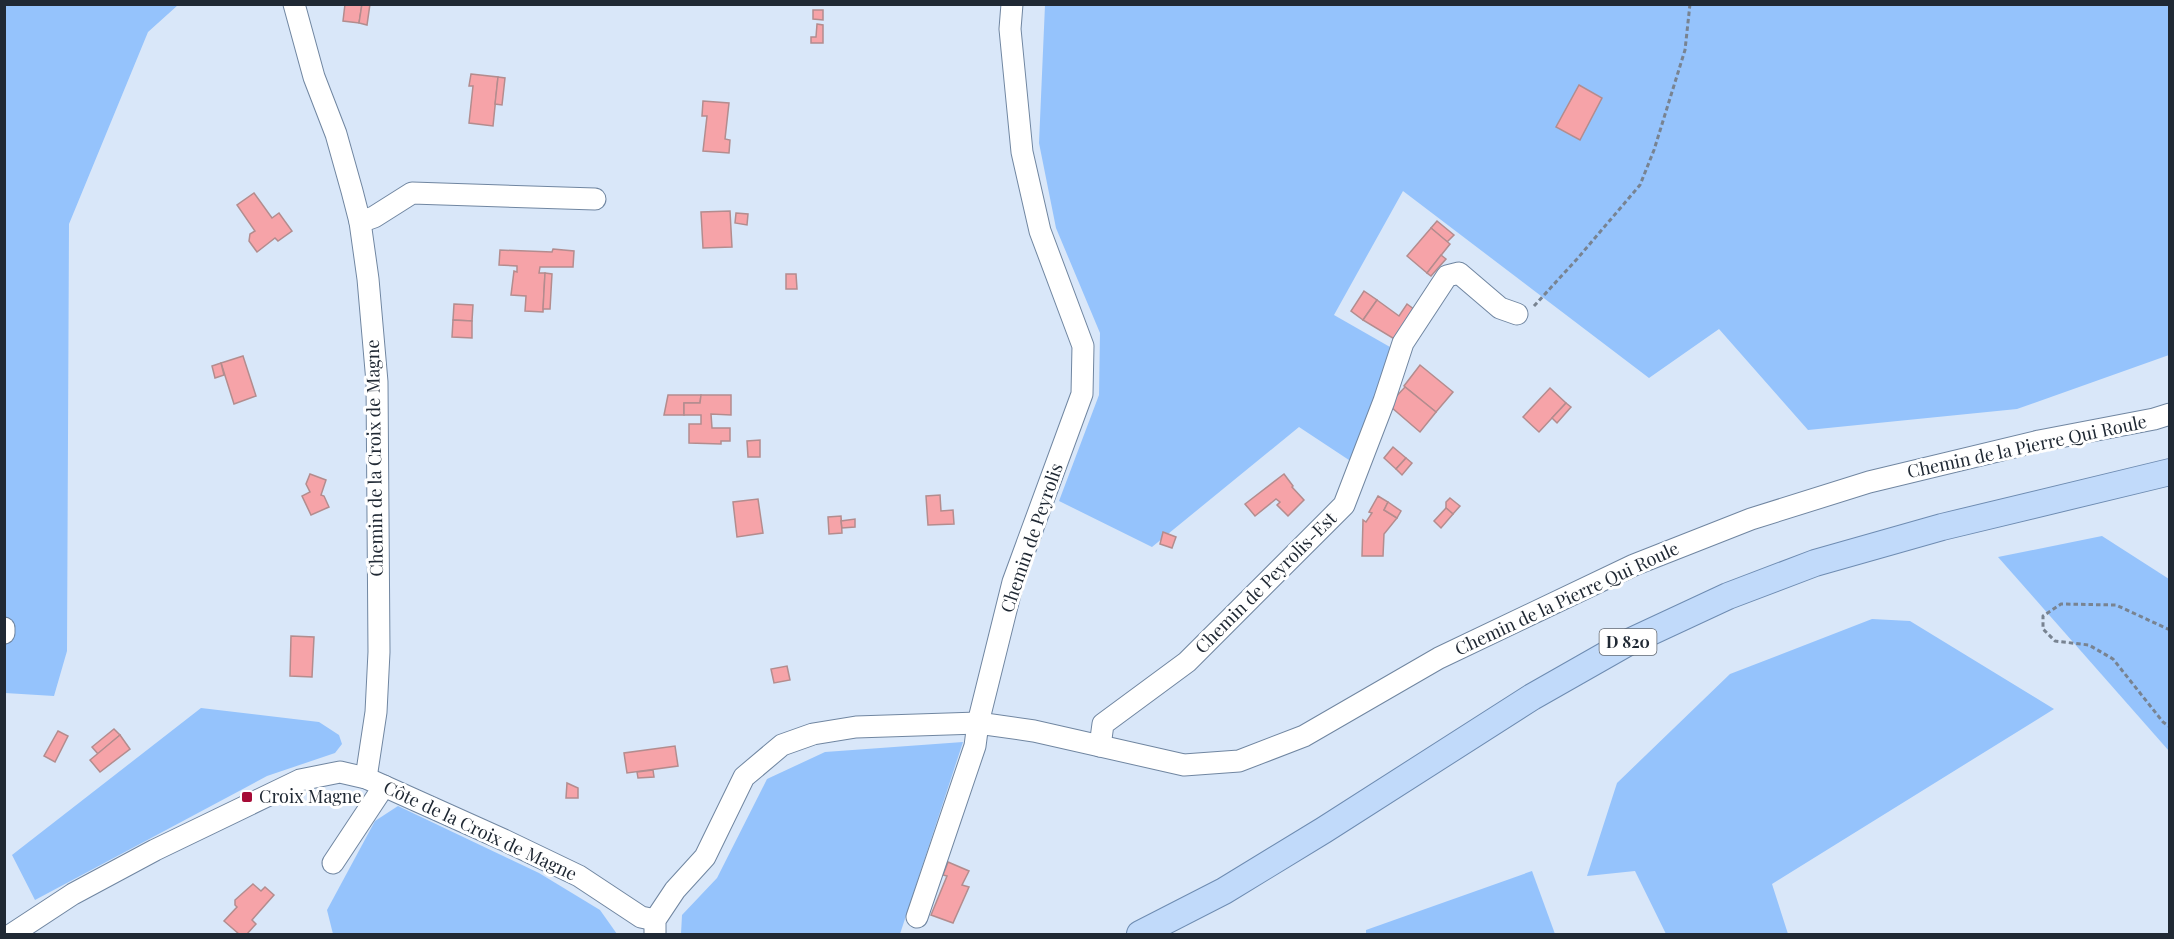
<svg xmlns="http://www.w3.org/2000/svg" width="2174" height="939" viewBox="0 0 2174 939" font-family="'Playfair Display',serif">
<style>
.green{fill:#95c3fc}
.building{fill:#f6a3a8;stroke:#b38c8e;stroke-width:1.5}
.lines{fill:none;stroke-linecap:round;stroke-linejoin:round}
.minor-casing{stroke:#7086a1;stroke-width:23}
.major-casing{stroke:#6e8cb2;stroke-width:28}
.path{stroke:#788391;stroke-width:3;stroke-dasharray:4.5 3;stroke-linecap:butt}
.minor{stroke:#fff;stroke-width:21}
.major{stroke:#c1dafa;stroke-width:26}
.poi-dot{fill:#a60b36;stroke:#fff;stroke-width:2}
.labels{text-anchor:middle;stroke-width:6;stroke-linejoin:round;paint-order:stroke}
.shield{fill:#fff;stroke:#636971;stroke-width:1.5}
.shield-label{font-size:16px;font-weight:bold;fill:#202934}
.street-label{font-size:18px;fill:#202934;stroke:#fff}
.poi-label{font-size:18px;fill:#202934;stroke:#fff;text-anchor:start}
</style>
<rect width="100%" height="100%" fill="#d9e7f9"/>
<g class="green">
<polygon points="4,5 178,5 148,32 69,224 67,651 54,696 5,693"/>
<polygon points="1045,5 2169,5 2169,355 2017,409 1808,430 1719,329 1649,378 1403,191 1334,315 1390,347 1355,464 1299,427 1152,547 1059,501 1099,395 1100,333 1056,228 1039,143"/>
<polygon points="2102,536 2169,579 2169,751 1998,557"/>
<polygon points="1872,619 1910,621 2054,709 1772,884 1788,934 1666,934 1635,871 1587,876 1617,783 1730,674"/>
<polygon points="201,708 319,722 339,735 342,744 335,753 267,776 35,900 12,855"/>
<polygon points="963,742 900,934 681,934 682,915 717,878 767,779 825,752"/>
<polygon points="398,806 539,873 600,910 617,934 333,934 327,910 375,821"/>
<polygon points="1532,871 1555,934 1366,934 1366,930"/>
</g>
<g class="building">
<polygon points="345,4 362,4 359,23 343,21"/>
<polygon points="362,4 370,4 367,25 359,23"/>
<polygon points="813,10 823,10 823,20 813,19"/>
<polygon points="817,24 823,25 823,43 811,43 811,37 816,37"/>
<polygon points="471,74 498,77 493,126 469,123 473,86 469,86"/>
<polygon points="498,77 505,78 502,105 495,104"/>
<polygon points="1579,85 1602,98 1580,140 1556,127"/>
<polygon points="703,101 729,103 725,139 730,140 729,153 703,151 707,116 702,116"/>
<polygon points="254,193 272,218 279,213 292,231 278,241 275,238 257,252 249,241 250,234 255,231 237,205"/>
<polygon points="730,211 732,247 703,248 701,212"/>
<polygon points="736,213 748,214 747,225 735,223"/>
<polygon points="1437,221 1454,235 1447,242 1431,228"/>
<polygon points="1431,228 1450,244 1427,273 1407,256"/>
<polygon points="553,249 574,251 573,267 540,267 539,273 545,273 543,312 525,311 526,296 511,295 514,271 517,272 517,266 499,265 500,250 552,252"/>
<polygon points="1441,255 1446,259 1431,276 1427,273"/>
<polygon points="545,273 552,274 550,309 543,309"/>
<polygon points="786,274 796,274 797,289 786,289"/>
<polygon points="1364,291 1377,300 1363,320 1351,311"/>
<polygon points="1377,300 1399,316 1407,304 1415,310 1396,340 1363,320"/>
<polygon points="454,304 473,305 472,321 453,320"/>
<polygon points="453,320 472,321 472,338 452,337"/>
<polygon points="243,356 256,396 234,404 221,363"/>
<polygon points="221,363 224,375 215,378 212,366"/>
<polygon points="1420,365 1453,392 1436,412 1404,386"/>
<polygon points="1405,387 1436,412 1420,432 1391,407 1392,401"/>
<polygon points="1550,388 1566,403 1539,432 1523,417"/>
<polygon points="668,395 701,395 700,403 684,403 684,415 664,415"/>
<polygon points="701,395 731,395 731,415 711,414 712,428 730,428 730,441 721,441 721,444 689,443 689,424 701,424 701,415 684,415 684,403 700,403"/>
<polygon points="1566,403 1571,407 1557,423 1552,418"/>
<polygon points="760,440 760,457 748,457 747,441"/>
<polygon points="1393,447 1406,458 1396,469 1384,458"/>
<polygon points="1406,458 1412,463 1402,475 1396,469"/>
<polygon points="310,474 326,480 321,495 324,496 329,507 311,515 302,496 310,492 306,484"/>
<polygon points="1284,474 1293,486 1292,487 1304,500 1288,516 1277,505 1280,502 1276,499 1255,516 1245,504"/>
<polygon points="940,495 941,511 953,510 954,524 928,525 926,496"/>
<polygon points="1378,496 1388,502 1384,510 1397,518 1384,534 1383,556 1362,556 1363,520 1366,522 1372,513 1369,512"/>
<polygon points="1450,498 1460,506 1453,514 1446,508 1446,502"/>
<polygon points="758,499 763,533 737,537 733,502"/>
<polygon points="1388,502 1401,511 1397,518 1384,510"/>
<polygon points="1446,508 1453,514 1441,528 1434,521"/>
<polygon points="841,516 842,533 829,534 828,517"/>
<polygon points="855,519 855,527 842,528 841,521"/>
<polygon points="1163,532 1176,537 1172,548 1160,544"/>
<polygon points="291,636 314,637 312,677 290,676"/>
<polygon points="787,666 790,680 774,683 771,669"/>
<polygon points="114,729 120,735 98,754 92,747"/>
<polygon points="58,731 68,736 55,762 44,756"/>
<polygon points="120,735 130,749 100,772 90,760"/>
<polygon points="675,746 678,766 627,773 624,753"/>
<polygon points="653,770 654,777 638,778 637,772"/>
<polygon points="567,783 578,788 578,798 566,798"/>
<polygon points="948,862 969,871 962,885 969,887 953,923 931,915 947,876 943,875"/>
<polygon points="253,884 261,891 265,887 274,895 252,920 256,924 247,934 239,934 224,921 237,907 235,905 235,900"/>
</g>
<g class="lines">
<g class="minor-casing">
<g id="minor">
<polyline points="294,4 314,77 336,134 352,191 360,222 368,279 377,382 379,652 376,712 366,778"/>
<polyline points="360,222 374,217 412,193 595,199"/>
<polyline points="4,628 4,633"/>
<polyline points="1100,746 1103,724 1187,662 1344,505 1384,401 1403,343 1447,276 1459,273 1500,308 1517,314"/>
<polyline points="333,863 384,786"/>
<polyline points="917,917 975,746 978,723 1013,582 1082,394 1083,346 1040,231 1022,152 1010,29 1012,4"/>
<polyline points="12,934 73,894 155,850 300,780 340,772 366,778 504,840 579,876 641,917 655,920"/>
<polyline points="655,934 655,920 675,890 705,857 744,777 782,745 813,734 856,727 978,723 1034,731 1184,765 1239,761 1304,736 1439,658 1634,565 1751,519 1869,482 2039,441 2154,419 2170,414"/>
</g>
</g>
<g class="major-casing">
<polyline id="major" points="1140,934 1224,891 1324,830 1532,697 1627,643 1728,596 1815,563 1942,527 2170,472"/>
</g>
<g class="path">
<polyline points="1534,306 1577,259 1640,185 1654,150 1685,50 1690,4"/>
<polyline points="2170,630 2116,605 2061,604 2043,616 2043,629 2055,641 2089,645 2113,659 2163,722 2170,727"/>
</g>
<use href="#minor" class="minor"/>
<use href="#major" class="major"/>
</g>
<rect class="poi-dot" x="241" y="791" width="12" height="12" rx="3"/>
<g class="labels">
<rect class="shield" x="1599.5" y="629" width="57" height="26" rx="4.5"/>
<g class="shield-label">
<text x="1628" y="648">D 820</text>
</g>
<g class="street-label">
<text transform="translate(2027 447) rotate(-12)" y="6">Chemin de la Pierre Qui Roule</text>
<text transform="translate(375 458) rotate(-91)" y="6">Chemin de la Croix de Magne</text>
<text transform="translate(1032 538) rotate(-71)" y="6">Chemin de Peyrolis</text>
<text transform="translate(1266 583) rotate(-45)" y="6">Chemin de Peyrolis-Est</text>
<text transform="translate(1567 599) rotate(-25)" y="6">Chemin de la Pierre Qui Roule</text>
<text transform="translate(480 831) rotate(25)" y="6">Côte de la Croix de Magne</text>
</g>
<g class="poi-label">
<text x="259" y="803">Croix Magne</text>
</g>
</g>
<rect width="2174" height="939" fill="none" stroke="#202934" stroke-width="12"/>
</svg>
